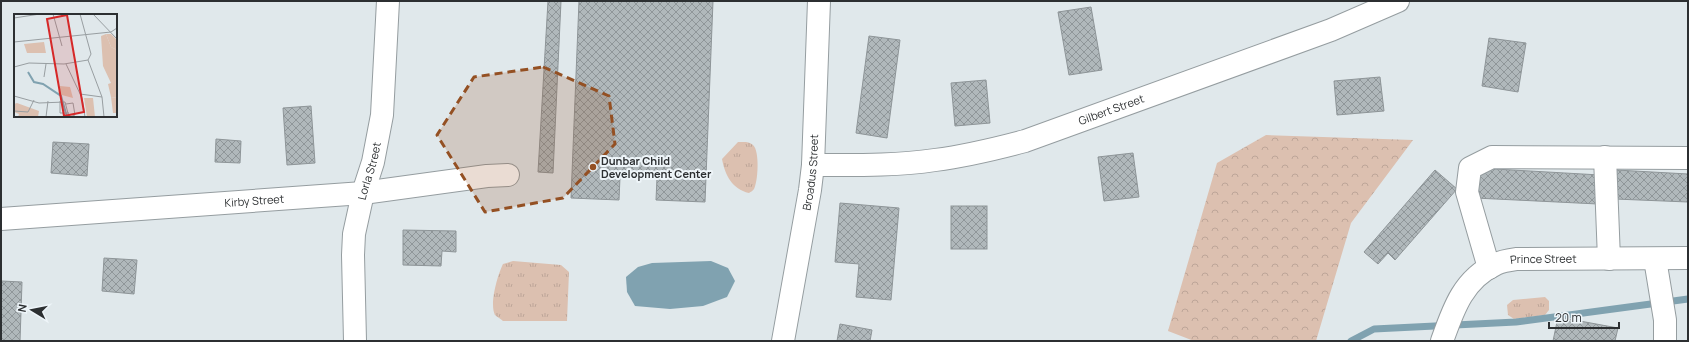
<svg xmlns="http://www.w3.org/2000/svg" width="1689" height="342" viewBox="0 0 1689 342" font-family="Manrope,sans-serif">
<style>
.forest{fill:url(#forest-crowns)}
.park{fill:url(#park-tufts)}
.water{fill:#80a2b0}
.lines{fill:none;stroke-linecap:round;stroke-linejoin:round}
.stream{stroke:#80a2b0;stroke-width:7}
.building{fill:url(#building-cross-hatch);stroke:#8e9598}
.minor-casing{stroke:#959da0;stroke-width:24}
.minor{stroke:#fff;stroke-width:22}
.marked{fill:#945023;fill-opacity:0.2;stroke:#945023;stroke-width:3;stroke-dasharray:8 5;stroke-linejoin:round}
.poi-dot{fill:#945023;stroke:#eef5f9;stroke-width:1.5}
.labels{text-anchor:middle;stroke-width:4;stroke-linejoin:round;paint-order:stroke}
.street-label{font-size:11px;fill:#2c2f31;stroke:#eef5f9}
.poi-label{font-size:11px;font-weight:bold;fill:#2c2f31;stroke:#eef5f9;text-anchor:start}
.inset-river{fill:none;stroke:#80a2b0;stroke-width:2}
.inset-road{fill:none;stroke:#989ea1;stroke-width:1}
.view{fill:#d62828;fill-opacity:0.15;stroke:#d62828;stroke-width:2}
.inset-edge{fill:none;stroke:#2c2f31;stroke-width:2}
</style>
<defs>
<pattern id="forest-crowns" width="20" height="18" patternUnits="userSpaceOnUse"><rect width="20" height="18" fill="#dcc0b0"/><path d="M2 6a3 3 0 1 1 6 0M12 15a3 3 0 1 1 6 0" fill="none" stroke="#bda598"/></pattern>
<pattern id="park-tufts" width="24" height="20" patternUnits="userSpaceOnUse"><rect width="24" height="20" fill="#dcc0b0"/><path d="M3 7l-1-3M5 7V3M7 7l1-3M15 17l-1-3M17 17v-4M19 17l1-3" fill="none" stroke="#bda598"/></pattern>
<pattern id="building-cross-hatch" width="8" height="8" patternUnits="userSpaceOnUse"><rect width="8" height="8" fill="#b0b8bb"/><path d="M0 0l8 8M0 8l8-8" fill="none" stroke="#8f9699"/></pattern>
</defs>
<rect width="100%" height="100%" fill="#e0e8eb"/>
<polygon class="forest" points="1266,135 1413,140 1351,223 1316,341 1194,341 1168,331 1217,163"/>
<g class="park">
<path d="M738 142C743 142 749 141 753 145 760 151 758 182 754 189 753 191 750 192 749 193 732 189 725 175 722 159Z"/>
<path d="M513 261 561 265 569 272 567 321H503C501 319 497 317 495 315 489 304 498 274 503 264Z"/>
<polygon points="1545,297 1549,301 1549,310 1545,315 1514,319 1508,315 1507,305 1513,300"/>
</g>
<polygon class="water" points="711,261 728,268 735,281 727,297 703,306 670,309 635,306 627,292 626,277 638,267 652,263"/>
<g class="lines">
<polyline class="stream" points="1351,341 1374,329 1516,322 1688,299"/>
</g>
<g class="building">
<polygon points="548,1 561,1 553,173 538,172"/>
<polygon points="579,1 713,1 705,202 656,200 657,178 620,177 619,200 571,198"/>
<polygon points="1091,7 1102,70 1069,75 1058,12"/>
<polygon points="869,36 900,40 887,138 856,133"/>
<polygon points="1489,38 1526,43 1518,92 1482,86"/>
<polygon points="1380,77 1384,111 1337,115 1334,81"/>
<polygon points="986,80 990,123 955,126 951,83"/>
<polygon points="311,106 315,163 287,165 283,108"/>
<polygon points="216,139 241,141 240,163 215,162"/>
<polygon points="53,142 89,144 87,176 51,173"/>
<polygon points="1133,153 1139,197 1104,201 1098,157"/>
<polygon points="1477,168 1600,175 1598,204 1475,198"/>
<polygon points="1435,170 1457,189 1395,260 1388,253 1378,264 1364,252"/>
<polygon points="1616,170 1688,174 1688,202 1615,199"/>
<polygon points="840,203 899,208 891,300 856,297 859,264 835,262"/>
<rect x="951" y="206" width="36" height="43"/>
<polygon points="403,230 456,231 456,252 442,251 441,266 403,265"/>
<polygon points="104,258 137,260 134,294 102,291"/>
<polygon points="1,281 22,282 20,341 1,341"/>
<polygon points="1558,317 1618,328 1615,341 1553,341"/>
<polygon points="840,324 872,330 870,341 837,341"/>
</g>
<g class="lines">
<g class="minor-casing">
<g id="minor">
<polyline points="1605,157 1609,259"/>
<path id="s1" d="M813 165C853 165 895 166 935 160 966 156 995 149 1025 141L1331 30 1398 1"/>
<path id="s2" d="M1 219 363 193 487 176 508 175"/>
<polyline points="1655,259 1665,320 1665,341"/>
<polyline points="1489,268 1467,192 1470,168 1492,157 1688,158"/>
<path id="s3" d="M355 341 353 255 354 234 363 193 373 162 382 115 388 1"/>
<path id="s4" d="M783 341 810 190 813 165 819 1"/>
<path id="s5" d="M1442 341C1453 310 1463 279 1496 264 1502 261 1510 260 1517 259L1688 258"/>
</g>
</g>
<use href="#minor" class="minor"/>
</g>
<path class="marked" d="M543 67 609 96 615 144 563 198 485 212 437 135 474 77Z"/>
<circle class="poi-dot" cx="593" cy="167" r="4"/>
<g class="labels">
<g class="street-label">
<text dy="4" stroke="none"><textPath href="#s1" startOffset="306">Gilbert Street</textPath></text>
<text dy="4" stroke="none"><textPath href="#s3" startOffset="172">Lorla Street</textPath></text>
<text dy="4" stroke="none"><textPath href="#s4" startOffset="171">Broadus Street</textPath></text>
<text dy="4" stroke="none"><textPath href="#s2" startOffset="254">Kirby Street</textPath></text>
<text dy="4" stroke="none"><textPath href="#s5" startOffset="145">Prince Street</textPath></text>
</g>
<g class="poi-label">
<text x="601" y="165">Dunbar Child<tspan x="601" dy="13">Development Center</tspan></text>
</g>
</g>
<g transform="translate(14 14)">
<rect width="103" height="103" fill="#e0e8eb"/>
<path d="M30 28 32 39H13L10 30Z" fill="#dcc0b0"/>
<path d="M92 20 97 33 103 36V84L97 83 94 70 97 69 89 52 87 22ZM46 72 56 73 59 84 44 80ZM70 84H79L81 103H73ZM3 89 25 97 24 103H4L5 100 0 98V90Z" fill="#dcc0b0"/>
<path d="M92 20H97L103 26V36L97 33ZM97 83 103 84V99H99Z" fill="#dcc0b0"/>
<path class="inset-river" d="M14 58 20 68 29 70 47 82 53 103"/>
<path class="inset-road" d="M39 0 48 32M66 0 77 40 74 46 88 83 90 103M79 0 103 25M0 4 26 0M0 28 97 18 103 14M52 50 68 84 71 103M0 53 15 49 50 50 74 46M30 63 32 50M66 80 88 83M0 82 25 89 51 88 55 103M46 87V99H55M52 90 59 89 61 101 56 103M0 97 14 98 20 86M32 103 34 87"/>
<path class="view" d="M53 1 70 98 50 102 33 5Z"/>
<rect width="103" height="103" class="inset-edge"/>
</g>
<rect width="1689" height="342" fill="none" stroke="#2c2f31" stroke-width="4"/>
<g transform="translate(32 310) rotate(280)" stroke="#eef5f9" stroke-width="3" paint-order="stroke">
<path d="M0-3L7 15L0 10L-7 15Z" fill="#2c2f31"/>
<text y="-6" font-size="11" font-weight="bold" text-anchor="middle" fill="#2c2f31">N</text>
</g>
<path d="M1549 322v6h70v-6" fill="none" stroke="#2c2f31" stroke-width="2"/>
<text x="1555" y="322" font-size="12" fill="#2c2f31" stroke="#eef5f9" stroke-width="3" paint-order="stroke">20 m</text>
</svg>
